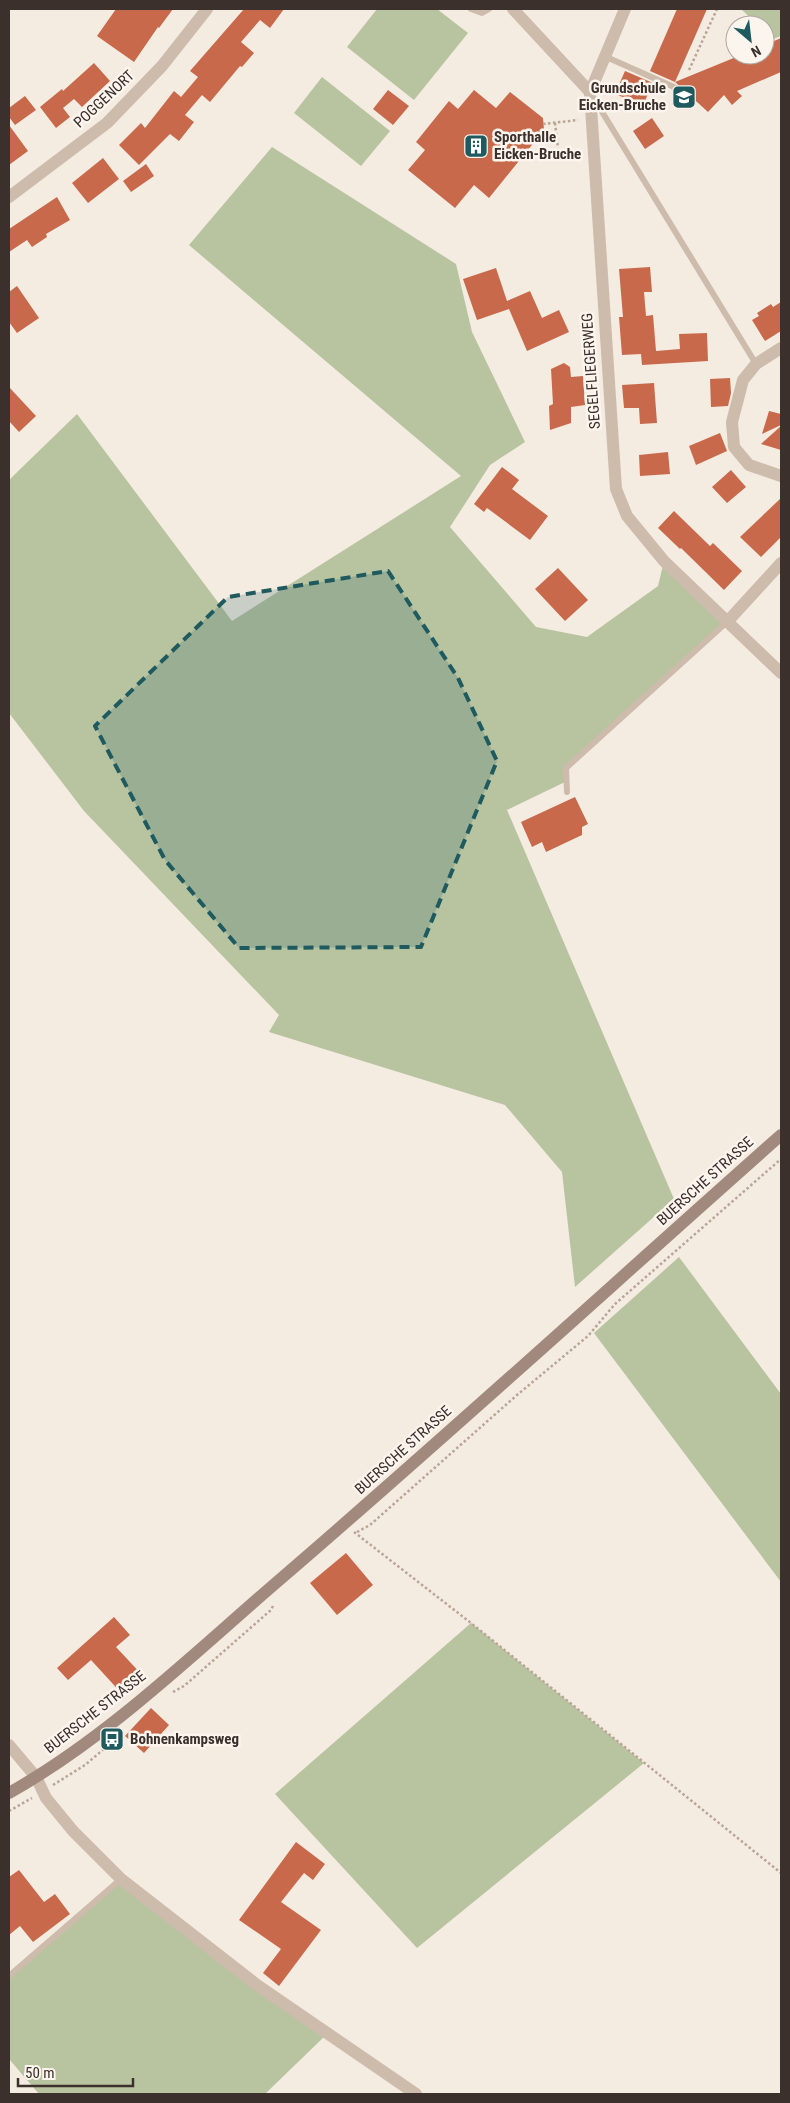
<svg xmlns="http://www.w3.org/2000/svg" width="790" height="2103" viewBox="0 0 790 2103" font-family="'Roboto Condensed',sans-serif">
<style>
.green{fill:#b8c4a0}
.building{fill:#c8694b}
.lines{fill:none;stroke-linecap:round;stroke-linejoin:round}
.path{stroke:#b9a596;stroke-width:2.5;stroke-dasharray:2.5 2.5;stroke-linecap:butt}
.service{stroke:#cdbbac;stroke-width:6}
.minor{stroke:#cdbbac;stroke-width:12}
.secondary{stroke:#a18a7d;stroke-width:12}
.marked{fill:#1f5a5e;fill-opacity:0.2;stroke:#1f5a5e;stroke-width:4;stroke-dasharray:10 6;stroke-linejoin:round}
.labels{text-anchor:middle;stroke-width:5;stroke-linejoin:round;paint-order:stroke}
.poi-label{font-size:15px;font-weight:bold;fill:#3b302b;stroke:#fbf5ee;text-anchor:start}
.street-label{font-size:15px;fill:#3b302b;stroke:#fbf5ee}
</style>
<rect width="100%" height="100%" fill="#f4ebe1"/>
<g class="green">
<polygon points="377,9 437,9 468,33 414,100 347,47"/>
<polygon points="741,9 781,9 781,36 773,39 765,32 765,25 758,25"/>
<polygon points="322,77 390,131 361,166 294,113"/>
<polygon points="272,147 456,264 472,332 525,442 490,465 450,527 536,627 587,637 658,586 664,561 728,621 566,768 567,781 507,810 674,1199 575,1287 562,1172 505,1105 269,1032 279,1015 84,811 9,713 9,480 77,414 232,621 461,476 189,245"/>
<polygon points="679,1257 781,1394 781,1582 594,1333"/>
<polygon points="471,1623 644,1763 417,1948 275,1794"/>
<polygon points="121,1879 327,2034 265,2094 39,2094 9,2059 9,1976"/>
</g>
<g class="building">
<polygon points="116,9 173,9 159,28 158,27 134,62 97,36"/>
<polygon points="244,9 284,9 270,28 260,20 241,42 254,53 242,67 240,66 210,102 202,95 185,115 194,122 179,141 170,134 139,165 119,145 141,123 145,128 174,91 181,97 198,77 190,71"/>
<polygon points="677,9 707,9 675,82 650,71"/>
<polygon points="781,38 781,72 737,91 742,96 732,105 724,95 708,112 675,82 741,55 765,55 765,45"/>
<polygon points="94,63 110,81 82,107 74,99 63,108 70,117 56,128 40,107 62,89 63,91"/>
<polygon points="625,71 653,83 643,105 615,94"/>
<polygon points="388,90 409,106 393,125 373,109"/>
<polygon points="474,90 496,108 510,92 543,118 544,130 489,198 474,185 455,208 408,170 425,150 416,142 449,101 458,109"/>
<polygon points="25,96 36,110 15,125 9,117 9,108"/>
<polygon points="652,118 664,136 645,149 633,131"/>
<polygon points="9,125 28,151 9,165"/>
<polygon points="103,158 119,179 88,203 72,183"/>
<polygon points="146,164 154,176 131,192 123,181"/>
<polygon points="57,197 70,220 46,234 47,237 32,247 27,240 9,252 9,229"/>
<polygon points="650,267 652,292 644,292 646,316 653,315 656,351 680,349 679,334 707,333 708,361 642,365 641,354 622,355 619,317 623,317 619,269"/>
<polygon points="496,268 507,301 530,291 542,318 559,310 569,332 527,351 509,309 477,320 463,279"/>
<polygon points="17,286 39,318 17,333 9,322 9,292"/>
<polygon points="781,302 781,331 765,341 752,320 759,316 757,313 771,304 773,307"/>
<polygon points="564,363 570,367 571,377 583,376 585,405 571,407 571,423 550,430 549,406 553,404 551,369"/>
<polygon points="730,378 731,393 728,406 711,407 710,379"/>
<polygon points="654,383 657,423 640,424 639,408 624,408 622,385"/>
<polygon points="9,387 36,416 19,432 9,421"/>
<polygon points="769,411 781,414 781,425 762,434"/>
<polygon points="781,426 781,450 761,444"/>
<polygon points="720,433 727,451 696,465 689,446"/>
<polygon points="668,452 670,474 640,476 639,455"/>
<polygon points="502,467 519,480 512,489 548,516 530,540 487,508 484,512 474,504"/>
<polygon points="731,470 746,487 727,503 712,487"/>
<polygon points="781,498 781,537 761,557 740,537"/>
<polygon points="674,511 710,546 713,543 742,571 724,590 681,548 680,549 658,528"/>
<polygon points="558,568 588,600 565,621 535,589"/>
<polygon points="575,797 588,824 582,827 582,835 546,852 542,842 532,847 521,822"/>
<polygon points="346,1553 373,1585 337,1615 310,1583"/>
<polygon points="114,1617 130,1635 116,1647 144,1677 124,1696 91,1660 68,1680 57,1668"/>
<polygon points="151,1708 169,1725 144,1753 125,1736"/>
<polygon points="296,1842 325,1864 313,1880 304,1873 281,1902 321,1930 279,1986 263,1973 281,1949 239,1920"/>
<polygon points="19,1870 44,1902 55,1894 70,1914 33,1942 20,1926 9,1935 9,1877"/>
</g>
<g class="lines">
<g class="path">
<polyline points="689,70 717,9"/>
<polyline points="555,123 558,148"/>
<polyline points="543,124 578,120"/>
<polyline points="354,1532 471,1623 781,1873"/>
<polyline points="357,1532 370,1525 517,1395 588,1336 615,1304 781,1159"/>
<polyline points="173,1692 184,1686 271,1610 274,1604"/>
<polyline points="53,1785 85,1765 117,1738"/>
<polyline points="9,1811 32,1798"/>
</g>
<g class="service">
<polyline points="471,9 482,13 489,9"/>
<polyline points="604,56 674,87 692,104"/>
<polyline points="593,97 756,364"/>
<polyline points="567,792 566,768 728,621"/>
<polyline points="9,1976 121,1879"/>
</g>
<g class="minor">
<polyline points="513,9 590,92"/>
<polyline points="625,9 590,92 616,489 627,516 664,561 781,673"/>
<polyline points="9,197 107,123 162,66 207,9"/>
<polyline points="781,348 756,364 743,380 732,422 734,447 749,465 781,476"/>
<polyline points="728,621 781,563"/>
<polyline points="9,1745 36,1777 46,1798 73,1831 121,1879 257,1985 416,2094"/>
</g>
<path class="secondary" d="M9 1793C107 1738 192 1655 277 1582 447 1436 613 1284 781 1135"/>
</g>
<path class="marked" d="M388 571 458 678 497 761 421 947 239 948 165 860 95 726 228 597Z"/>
<defs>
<g id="school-square" transform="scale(1.25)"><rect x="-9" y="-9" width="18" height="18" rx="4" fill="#1f5a5e" stroke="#fbf5ee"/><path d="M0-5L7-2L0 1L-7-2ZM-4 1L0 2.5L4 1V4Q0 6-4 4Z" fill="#fff"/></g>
<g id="building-square" transform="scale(1.25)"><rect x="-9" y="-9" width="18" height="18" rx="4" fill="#1f5a5e" stroke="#fbf5ee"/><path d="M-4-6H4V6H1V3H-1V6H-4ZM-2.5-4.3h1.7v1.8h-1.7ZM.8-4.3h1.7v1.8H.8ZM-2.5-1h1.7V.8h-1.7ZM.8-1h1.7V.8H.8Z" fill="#fff"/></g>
<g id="bus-square" transform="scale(1.25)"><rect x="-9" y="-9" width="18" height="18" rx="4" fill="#1f5a5e" stroke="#fbf5ee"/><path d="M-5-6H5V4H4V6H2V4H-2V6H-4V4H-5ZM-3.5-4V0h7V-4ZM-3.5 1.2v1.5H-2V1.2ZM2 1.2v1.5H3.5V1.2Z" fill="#fff"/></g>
</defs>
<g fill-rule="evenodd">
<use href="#school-square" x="684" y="97"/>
<use href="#building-square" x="476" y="146"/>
<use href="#bus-square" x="112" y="1739"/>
</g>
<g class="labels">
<g class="poi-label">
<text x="666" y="93" text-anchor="end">Grundschule<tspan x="666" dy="17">Eicken-Bruche</tspan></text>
<text x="494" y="142">Sporthalle<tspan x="494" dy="17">Eicken-Bruche</tspan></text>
<text x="130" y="1744">Bohnenkampsweg</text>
</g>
<g class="street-label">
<text transform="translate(104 99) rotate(-43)" y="5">POGGENORT</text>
<text transform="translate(591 371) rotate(-94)" y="5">SEGELFLIEGERWEG</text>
<text transform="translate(705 1181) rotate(-42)" y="5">BUERSCHE STRASSE</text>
<text transform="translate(403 1450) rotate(-42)" y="5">BUERSCHE STRASSE</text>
<text transform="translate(95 1712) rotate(-38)" y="5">BUERSCHE STRASSE</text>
</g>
</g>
<rect width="790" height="2103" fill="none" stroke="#3b302b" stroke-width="20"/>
<g transform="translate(750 40) rotate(152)"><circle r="24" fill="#fbf5ee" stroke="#aea6a0"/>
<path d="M0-4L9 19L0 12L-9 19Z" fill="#1f5a5e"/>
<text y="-8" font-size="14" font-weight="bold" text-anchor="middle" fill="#3b302b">N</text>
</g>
<path d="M18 2078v8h115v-8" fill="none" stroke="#3b302b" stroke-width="2.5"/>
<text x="25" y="2078" font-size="15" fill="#3b302b" stroke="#fbf5ee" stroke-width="4" paint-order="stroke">50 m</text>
</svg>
